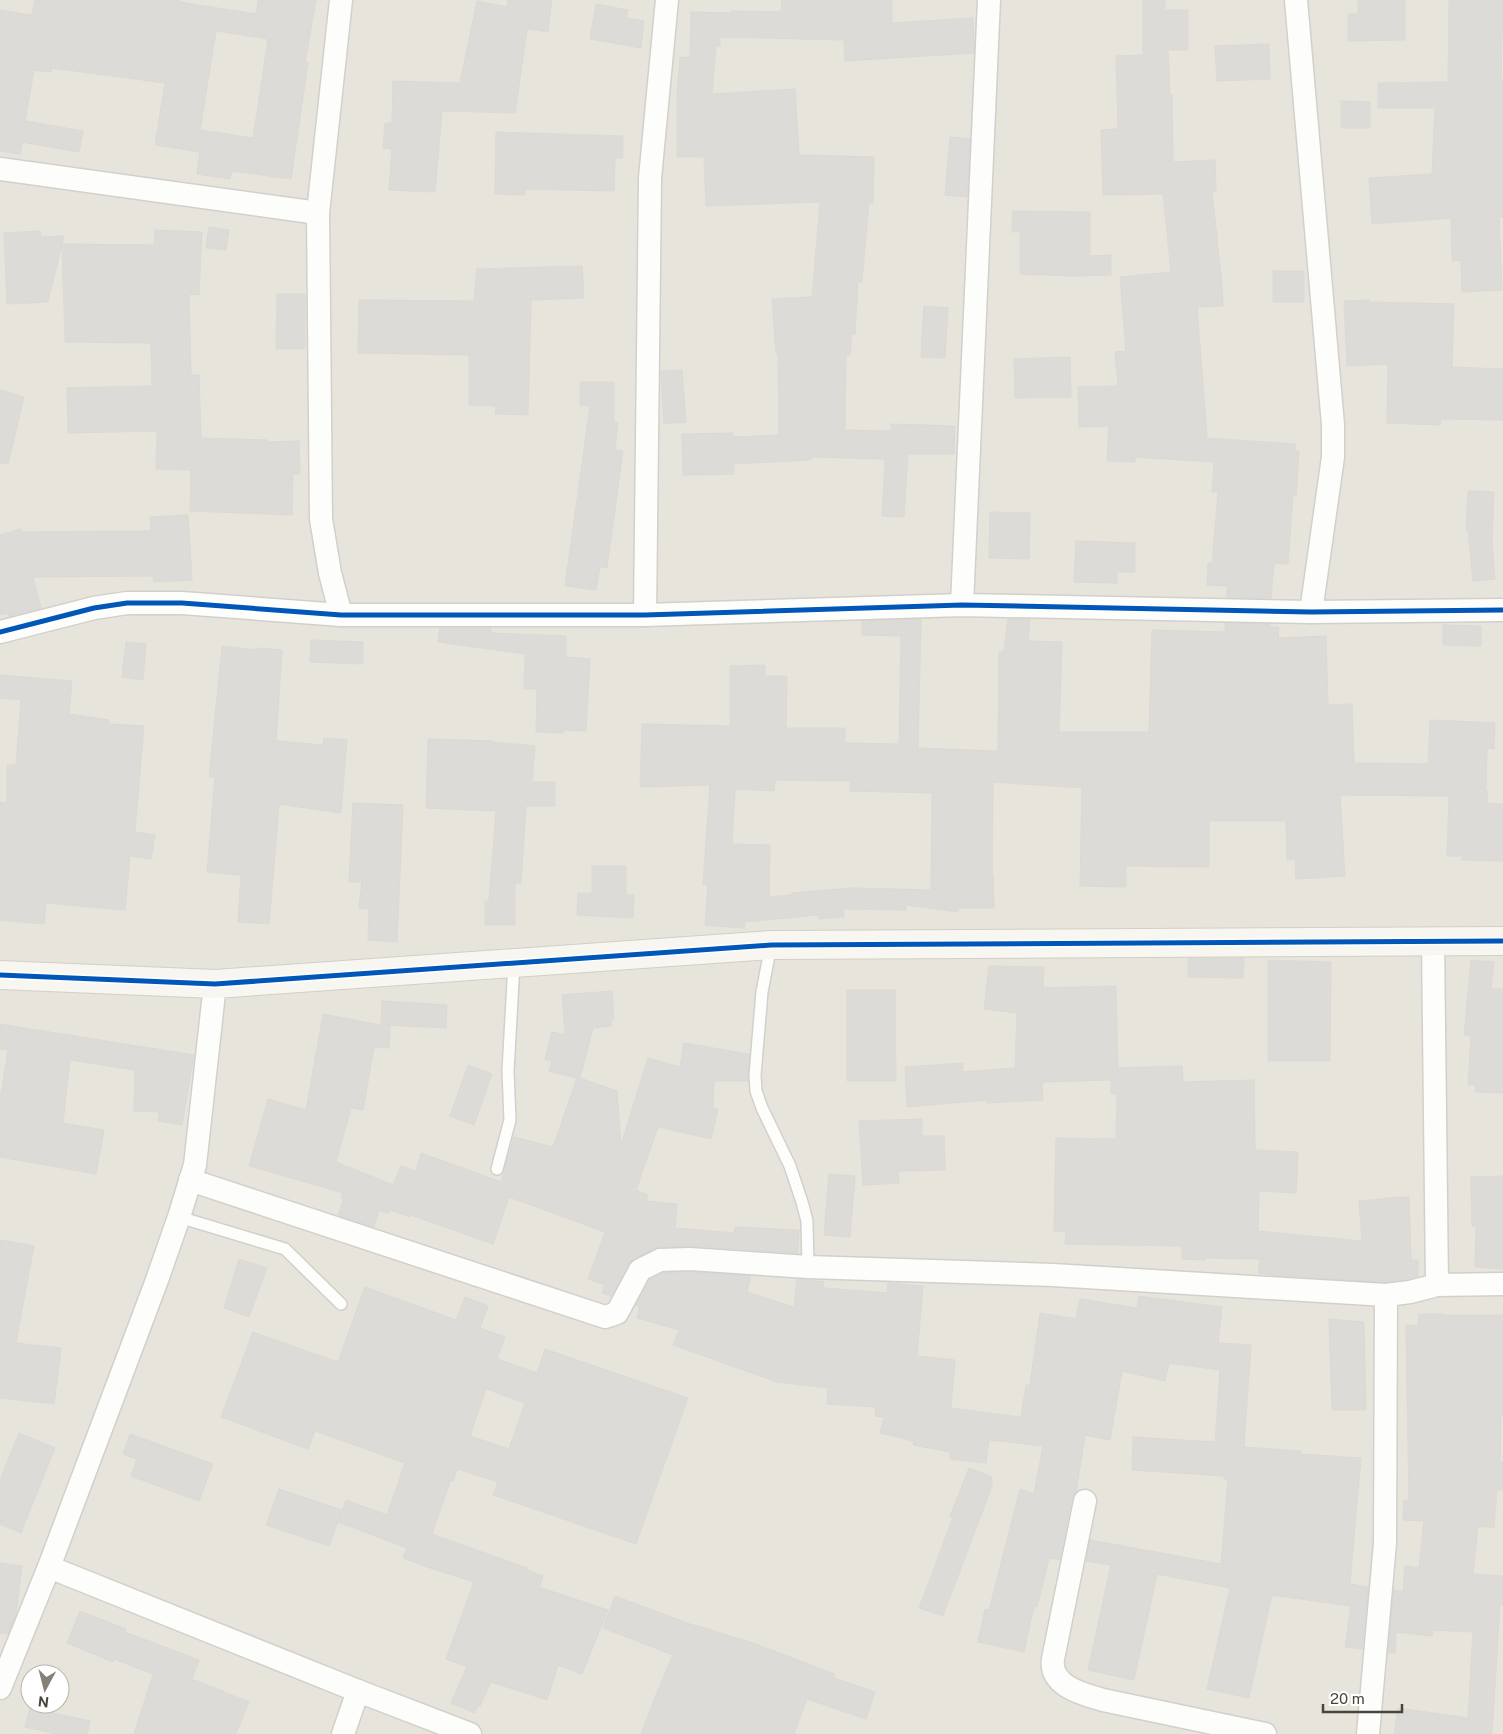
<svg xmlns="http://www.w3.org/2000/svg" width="1503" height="1734" viewBox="0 0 1503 1734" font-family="'Public Sans',sans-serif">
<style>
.residential{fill:#e7e4dc;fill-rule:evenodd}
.building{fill:#dddbd7;stroke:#dcd9d4;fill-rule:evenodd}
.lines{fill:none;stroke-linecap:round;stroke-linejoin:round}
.lane-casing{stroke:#d2d0cc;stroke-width:14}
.street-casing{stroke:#d2d0cc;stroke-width:25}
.secondary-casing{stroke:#d2cfc5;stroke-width:30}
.lane{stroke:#fdfdfc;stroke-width:11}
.street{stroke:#fdfdfc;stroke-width:22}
.secondary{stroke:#f7f6f1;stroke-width:28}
.cycleway-casing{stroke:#fff;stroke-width:8}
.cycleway{stroke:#0057b8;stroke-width:5}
</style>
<rect width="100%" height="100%" fill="#f4f2ee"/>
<path class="residential" d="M0 0H1503V1734H0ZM30 1674H60V1704H30Z"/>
<g class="building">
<path d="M35 0H180V2L256 14 258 0H316L305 63H308L291 179 232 171 230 179 197 174 200 152 155 145 165 83 52 68 51 72 34 70 25 121 83 131 79 152 22 142 20 154 0 151V10L32 15ZM216 31 268 39 253 138 200 130Z"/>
<polygon points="508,0 552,0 548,32 527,29 515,113 442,111 435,192 389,190 392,149 383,148 385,123 392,123 393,81 460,83 477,1 507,7"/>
<polygon points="782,0 892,0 892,23 973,18 974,53 845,61 844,40 720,37 720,46 716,46 712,94 795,89 799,155 874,157 873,203 869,202 862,282 858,282 855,334 852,334 850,355 846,355 845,430 891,431 891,424 955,426 954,454 908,454 904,517 882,516 885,459 811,457 811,460 734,464 734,474 683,475 682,434 733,433 733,437 779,435 778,353 776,353 772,299 812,297 820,202 706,206 704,157 677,157 677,96 680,57 690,58 691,12 731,13 731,11 781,12"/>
<polygon points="1143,0 1165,0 1165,10 1188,10 1188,50 1168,50 1170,95 1172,95 1173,162 1215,160 1216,191 1212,191 1221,275 1223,306 1197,307 1207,438 1296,444 1295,451 1299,451 1296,496 1293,495 1288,564 1274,563 1271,598 1227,597 1227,586 1207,585 1208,563 1212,563 1218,492 1212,492 1214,462 1135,457 1135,462 1107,461 1109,426 1079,427 1078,387 1118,386 1115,352 1126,351 1120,277 1171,272 1163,194 1103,195 1101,130 1118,129 1116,56 1143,55"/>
<polygon points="1358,0 1405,0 1405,40 1348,41 1348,14 1358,14"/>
<polygon points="1449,0 1503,0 1501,81 1503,81 1503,217 1499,217 1502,290 1462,292 1461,260 1452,261 1451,218 1372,224 1369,178 1432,174 1435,108 1378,108 1378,83 1448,82"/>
<polygon points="596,4 628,10 626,18 644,21 641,48 590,39"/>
<polygon points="1269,44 1270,79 1217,81 1215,46"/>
<polygon points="1341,101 1370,102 1370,128 1341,128"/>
<polygon points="496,132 623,136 623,158 615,158 614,191 525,189 525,195 495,194"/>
<polygon points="950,137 970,139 967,197 945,195"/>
<polygon points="1013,211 1090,212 1090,256 1111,255 1111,275 1073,276 1020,274 1020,232 1012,232"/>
<polygon points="209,227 229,230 226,250 206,248"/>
<polygon points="155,230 202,232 199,295 189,294 191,375 199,375 201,438 268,440 268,442 299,441 300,474 293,474 292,515 190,511 191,470 156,469 157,431 68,433 67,388 152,386 151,343 65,342 62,244 154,245"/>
<polygon points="40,231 41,237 64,236 48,302 7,304 4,233"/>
<polygon points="582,266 584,298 531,300 528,415 495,414 496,406 469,405 469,355 358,353 359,300 474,301 477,269"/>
<rect x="1273" y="271" width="31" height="31"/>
<polygon points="277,294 305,294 305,349 276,349"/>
<polygon points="1370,300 1370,302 1454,304 1452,367 1503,369 1503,420 1441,419 1440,425 1387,423 1388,364 1347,366 1344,301"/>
<polygon points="924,306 948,308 945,358 921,357"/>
<polygon points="1070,357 1071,397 1015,398 1014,359"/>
<polygon points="682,370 686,422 664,424 661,371"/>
<polygon points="580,382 614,382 614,423 618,423 615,450 623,451 607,568 600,566 596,590 565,586 590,406 580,405"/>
<polygon points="0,390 24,397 8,464 0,463"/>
<polygon points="1468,491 1494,492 1492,543 1495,579 1473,581 1468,530 1466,530"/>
<polygon points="990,512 1030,513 1029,559 989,558"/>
<polygon points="188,515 192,580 154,582 153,576 33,577 41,608 8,616 8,613 0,615 0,535 21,529 22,532 151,531 150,517"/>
<polygon points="1076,541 1135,543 1135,572 1117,572 1117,583 1074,582"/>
<path d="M921 619 918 748 998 751 999 652H1004L1008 619H1030L1028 641 1062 642 1059 732H1149L1152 630 1225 632V623L1270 624V627H1279L1278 638 1326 636 1328 705 1352 704 1354 763 1428 764 1430 720 1495 723 1494 749 1487 748 1486 791H1488L1487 803 1503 804V861L1462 860V856H1447L1449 796 1340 795 1345 876 1296 879 1295 859 1287 860 1286 821H1209V867L1126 866V887L1080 886 1082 788 993 782 992 874H993L994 908H958V912L906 905V910L843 909 844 917 819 919 818 915 745 922 744 928 705 925 708 885H703L710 785 640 787 642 724 730 726V666L765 665V676H787L786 728H845V743L899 744 901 636 862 635V621ZM775 780 850 781V791L932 793 931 890 852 888 792 893V895L769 897 770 845 732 844 735 789 774 791Z"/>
<polygon points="1443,625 1481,626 1481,646 1443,645"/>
<polygon points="440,628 491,628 491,633 566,636 566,657 590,659 586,731 564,730 564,733 536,732 537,689 524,689 525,654 438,642"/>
<polygon points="311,640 363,642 363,664 310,662"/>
<polygon points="126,642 146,644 143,680 122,677"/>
<polygon points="222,646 257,650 257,648 282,650 276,741 323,745 324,738 347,740 341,813 279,804 269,924 238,922 241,875 207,872 215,777 209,777"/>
<polygon points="0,675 72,681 69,714 109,720 109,724 144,726 135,832 155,835 151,859 130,856 125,910 46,903 44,924 0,920 0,802 7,803 7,765 16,765 21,700 0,698"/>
<polygon points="428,739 493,741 493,742 535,746 532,782 555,782 555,806 526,806 521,883 515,883 515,925 485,925 485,901 489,901 496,811 426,808"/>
<polygon points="353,803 403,805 397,942 368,940 369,909 359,908 362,882 349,882"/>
<polygon points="592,866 626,866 626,895 634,895 633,918 577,915 578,893 592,893"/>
<polygon points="1188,958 1244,958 1243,978 1188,977"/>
<polygon points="1268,960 1331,962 1330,1061 1268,1061"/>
<polygon points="1471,960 1494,962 1491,988 1503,989 1503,1093 1475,1092 1476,1085 1468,1085 1471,1036 1464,1035"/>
<polygon points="989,966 1044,967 1043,988 1116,986 1118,1068 1182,1066 1183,1082 1254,1080 1255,1150 1298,1152 1296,1193 1259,1191 1258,1231 1362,1241 1359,1201 1384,1199 1384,1198 1409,1197 1411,1260 1418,1260 1418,1276 1408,1279 1381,1282 1275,1275 1258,1273 1260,1259 1205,1258 1205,1260 1182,1259 1182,1246 1065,1244 1066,1232 1054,1231 1056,1138 1116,1139 1117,1094 1111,1094 1111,1080 1042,1082 1043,1100 987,1103 987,1100 907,1107 905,1067 963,1063 963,1072 1015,1068 1017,1013 984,1009"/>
<polygon points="847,990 895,990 896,1081 847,1081"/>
<polygon points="612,991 614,1019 611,1019 612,1026 593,1028 580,1078 617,1091 621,1145 648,1058 680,1067 684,1043 749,1054 748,1081 714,1081 713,1108 718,1109 711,1139 658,1127 636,1190 648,1195 646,1201 677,1204 675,1228 734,1233 735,1227 799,1230 798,1253 691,1246 659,1247 634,1258 629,1263 611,1296 602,1293 605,1285 588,1279 605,1232 509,1197 493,1244 411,1215 410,1217 390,1210 388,1214 379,1210 374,1227 338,1215 344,1198 341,1198 343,1193 249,1166 268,1099 306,1110 323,1014 381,1025 382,1001 447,1005 446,1028 385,1025 390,1026 389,1048 374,1047 363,1110 351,1108 336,1162 393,1185 401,1166 416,1171 421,1153 501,1182 514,1137 553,1147 577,1078 549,1071 552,1061 545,1059 552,1032 565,1035 562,995"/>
<polygon points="0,1024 194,1055 182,1125 158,1121 159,1112 134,1111 135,1070 70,1060 63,1123 104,1130 96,1174 0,1157 0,1100 8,1050 0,1049"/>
<polygon points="468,1065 492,1074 474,1125 450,1116"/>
<polygon points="922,1119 922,1136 944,1136 945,1170 898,1171 899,1183 863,1185 859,1121"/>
<polygon points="829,1174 855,1176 850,1237 824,1235"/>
<polygon points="1503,1176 1503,1269 1475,1267 1476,1225 1472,1226 1471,1177"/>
<polygon points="0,1240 34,1246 16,1343 61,1348 54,1404 0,1398"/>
<polygon points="239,1259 267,1268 249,1317 224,1308"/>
<polygon points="690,1272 751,1276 747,1292 794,1307 797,1279 824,1282 823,1288 887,1293 888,1283 923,1286 917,1356 955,1360 951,1408 1021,1417 1026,1385 1030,1385 1040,1313 1076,1319 1080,1299 1137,1308 1139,1296 1222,1307 1218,1343 1251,1345 1244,1447 1301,1451 1300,1454 1361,1458 1350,1584 1368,1587 1362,1649 1345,1647 1351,1606 1272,1595 1249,1698 1207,1689 1230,1588 1157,1574 1134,1680 1088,1670 1111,1565 1086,1561 1090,1540 1221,1564 1228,1479 1224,1479 1224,1476 1132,1470 1133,1437 1215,1442 1220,1370 1169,1363 1165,1381 1122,1371 1110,1440 1085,1435 1076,1492 1072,1498 1060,1560 1049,1558 1037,1607 1034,1606 1024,1652 978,1642 985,1609 989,1610 1020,1489 1034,1494 1043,1446 989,1440 986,1463 950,1459 950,1452 913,1445 914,1441 880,1433 884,1417 875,1416 876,1407 827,1404 828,1388 777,1382 673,1345 679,1330 637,1318 640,1306 636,1305 650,1280 663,1273"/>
<path d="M365 1287 456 1320 465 1297 488 1306 480 1328 505 1337 497 1359 537 1373 545 1349 688 1398 636 1544 493 1495 498 1482 457 1469 453 1481 451 1480 432 1534 527 1568V1570L543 1576 539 1587 608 1610 582 1674 558 1665 547 1700 491 1682 480 1706 478 1705 475 1713 451 1703 467 1667 446 1659 474 1582 430 1568 403 1558 407 1548 338 1522 346 1500 387 1515 405 1463 315 1431 308 1449 221 1417 253 1332 338 1362ZM486 1389 525 1403 509 1449 470 1436Z"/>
<polygon points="1419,1314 1444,1314 1444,1315 1503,1315 1503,1415 1501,1415 1500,1462 1503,1462 1503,1490 1497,1490 1494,1528 1478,1526 1473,1574 1503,1576 1503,1605 1500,1605 1492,1734 1394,1734 1398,1708 1468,1718 1473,1632 1433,1630 1432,1636 1396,1632 1395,1653 1388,1653 1394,1590 1403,1592 1405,1566 1419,1568 1424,1521 1403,1520 1404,1500 1409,1500 1406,1325 1418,1326"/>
<polygon points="1329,1319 1364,1322 1366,1410 1332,1410"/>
<polygon points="19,1433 55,1448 21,1533 0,1524 0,1480"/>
<polygon points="130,1434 213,1464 199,1501 131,1476 137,1459 123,1454"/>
<polygon points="969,1468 992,1477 992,1486 943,1616 919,1608 953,1517 950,1516"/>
<polygon points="279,1489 342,1510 329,1546 266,1525"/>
<polygon points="0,1563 22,1566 16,1614 8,1634 0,1633"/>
<polygon points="615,1596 695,1626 695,1625 753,1643 835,1674 834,1678 875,1692 866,1719 807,1699 794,1734 641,1734 657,1692 673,1655 603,1628"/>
<polygon points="80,1611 126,1629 125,1632 199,1660 192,1679 249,1702 236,1734 134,1734 153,1674 114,1659 113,1662 67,1643"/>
<polygon points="30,1708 90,1721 87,1734 57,1734 25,1727"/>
</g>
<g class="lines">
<g class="lane-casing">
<g id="lane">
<polyline points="771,945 762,992 755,1075 756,1091 762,1108 790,1166 802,1202 807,1221 808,1267"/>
<polyline points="497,1169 510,1120 508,1071 514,963"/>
<polyline points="179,1217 285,1249 341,1304"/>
</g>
</g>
<g class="street-casing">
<g id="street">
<polyline points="341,0 318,213 321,519 330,573 341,615"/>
<polyline points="1296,0 1333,425 1333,457 1311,612"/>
<polyline points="0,169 318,213"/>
<polyline points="962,605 989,0"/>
<polyline points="645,615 650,178 667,0"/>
<polyline points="0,632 94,608 127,603 182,603 341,615 645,615 962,605 1311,612 1503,610"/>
<polyline points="1433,941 1437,1285"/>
<polyline points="190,1180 605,1317 617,1313 640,1270 660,1260 690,1259 808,1267 1053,1275 1386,1295 1410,1292 1437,1285 1503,1284"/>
<path d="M1085 1501 1053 1659C1049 1686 1083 1694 1103 1700L1265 1734"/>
<polyline points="49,1567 358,1691 470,1734"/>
<polyline points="0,1688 49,1567 157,1280 179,1217 195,1165 215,984"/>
<polyline points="343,1734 358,1691"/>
<polyline points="1368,1734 1385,1543 1386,1295"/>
</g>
</g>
<g class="secondary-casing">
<polyline id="secondary" points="0,975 215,984 771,945 1503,941"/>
</g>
<use href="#lane" class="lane"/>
<use href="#street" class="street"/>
<use href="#secondary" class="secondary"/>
<g class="cycleway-casing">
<g id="cycleway">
<polyline points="0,632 94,608 127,603 182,603 341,615 645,615 962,605 1311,612 1503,610"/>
<polyline points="0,975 215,984 771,945 1503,941"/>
</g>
</g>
<use href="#cycleway" class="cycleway"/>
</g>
<g transform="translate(45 1689) rotate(187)"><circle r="24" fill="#ffffff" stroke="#b7b4b0"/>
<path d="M0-4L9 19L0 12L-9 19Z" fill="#868178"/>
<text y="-8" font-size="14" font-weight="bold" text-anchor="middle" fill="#4b4439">N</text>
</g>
<path d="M1323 1704v8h79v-8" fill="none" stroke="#4b4439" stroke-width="2.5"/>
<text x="1330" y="1704" font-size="15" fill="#4b4439" stroke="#ffffff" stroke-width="4" paint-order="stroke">20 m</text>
</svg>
